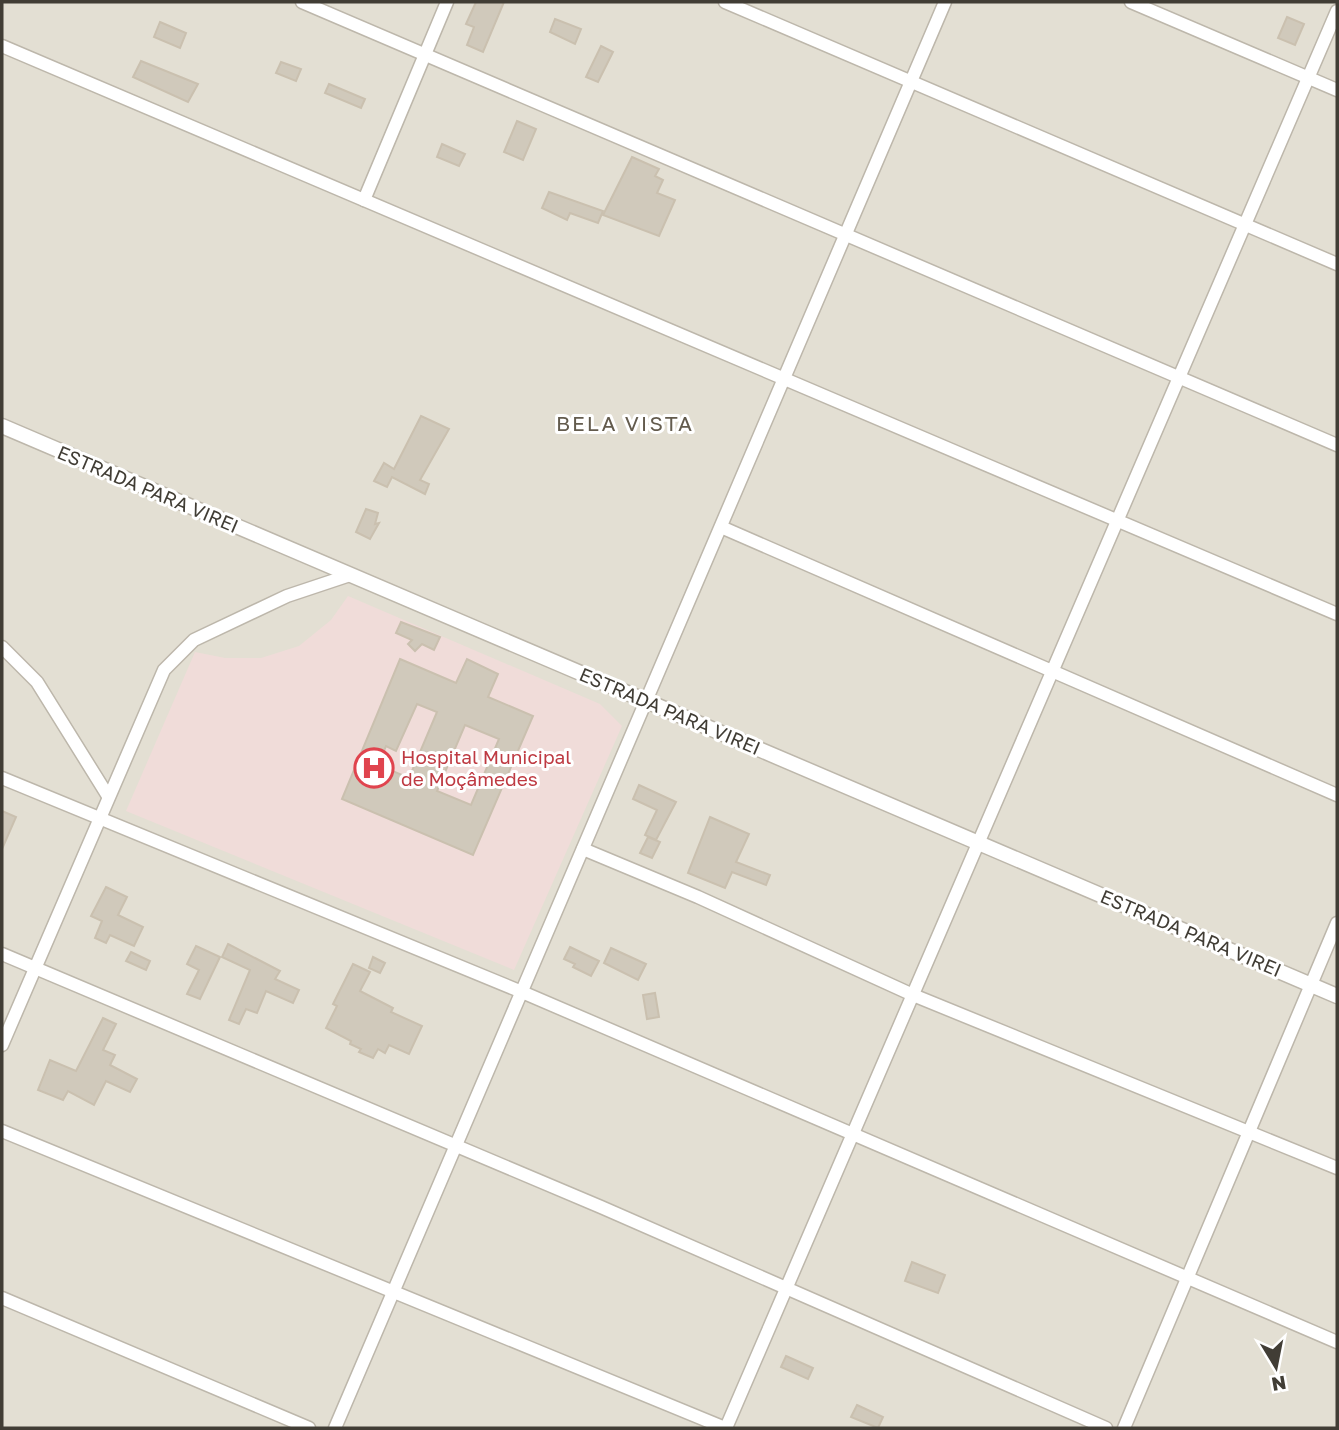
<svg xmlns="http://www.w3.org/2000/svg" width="1339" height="1430" viewBox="0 0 1339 1430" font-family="'Golos Text',sans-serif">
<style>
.residential{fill:#e3dfd3}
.medical{fill:#f0dcd9}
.building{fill:#d0c9bb;stroke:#cac0af;stroke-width:2;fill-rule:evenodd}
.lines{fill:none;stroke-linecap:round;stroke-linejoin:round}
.minor-casing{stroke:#bdb7ab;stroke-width:15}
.tertiary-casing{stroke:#bdb7ab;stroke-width:17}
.minor{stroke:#fff;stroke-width:12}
.tertiary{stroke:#fff;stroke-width:14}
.labels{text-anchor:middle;stroke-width:6;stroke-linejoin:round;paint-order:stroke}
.street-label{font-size:19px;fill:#413d35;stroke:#fff}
.health-label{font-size:19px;fill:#be3a42;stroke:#fff;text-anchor:start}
.neighbourhood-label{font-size:21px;letter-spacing:2px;fill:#635b4d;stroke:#fff}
</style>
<rect width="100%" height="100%" fill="#f0ede4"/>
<rect class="residential" x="2" y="2" width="1335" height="1426"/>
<polygon class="medical" points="348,596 600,704 622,726 514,970 126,811 195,652 225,658 261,658 299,646 331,620"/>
<g class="building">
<polygon points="476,2 504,2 483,52 467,45 474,27 466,24"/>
<polygon points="1287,17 1304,24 1295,45 1278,38"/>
<polygon points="555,19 581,29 575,44 550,32"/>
<polygon points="160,22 186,33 180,48 154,37"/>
<polygon points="601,46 613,52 598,82 586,77"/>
<polygon points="141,61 198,84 188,102 133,77"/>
<polygon points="281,62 301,69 296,81 276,73"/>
<polygon points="329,84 365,99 361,108 325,93"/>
<polygon points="517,121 536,129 523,160 504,152"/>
<polygon points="442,144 465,154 459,166 437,157"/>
<polygon points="632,157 659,169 655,176 663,180 657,193 675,200 659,236 603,215"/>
<polygon points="549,192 603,211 598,223 570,213 567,220 542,208"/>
<polygon points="421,416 449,429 420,480 429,484 425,494 392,477 387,487 374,481 384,463 394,469"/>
<polygon points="366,509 378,513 375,524 379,523 370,539 356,532"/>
<polygon points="401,622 440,637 434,650 422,644 415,651 408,644 412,640 396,633"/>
<path d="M400 659 456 683 467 659 498 674 488 697 533 716 473 855 342 799ZM417 704 437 712 409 778 378 765 386 746 396 751ZM465 725 499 739 471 805 437 791Z"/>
<polygon points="639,785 676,802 656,840 645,835 657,810 633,799"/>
<polygon points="2,811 16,817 2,849"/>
<polygon points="710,817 749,834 736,862 770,875 766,885 732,872 725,888 688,873"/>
<polygon points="648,837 660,842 652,858 640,853"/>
<polygon points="106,887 127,897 118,915 143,927 134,946 110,935 106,943 95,938 102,921 91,916"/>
<polygon points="228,944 280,971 275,979 299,990 293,1003 266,991 257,1013 246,1009 239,1024 229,1020 250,970 222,957"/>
<polygon points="196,946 220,957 200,999 187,994 199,970 187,964"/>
<polygon points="570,947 599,961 591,976 573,967 575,964 564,959"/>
<polygon points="611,948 646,964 638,980 604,963"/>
<polygon points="131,952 150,961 146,970 126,961"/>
<polygon points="373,957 385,963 380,973 369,968"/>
<polygon points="353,964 370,972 360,991 393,1008 391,1012 422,1026 409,1054 389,1045 385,1053 378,1049 373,1058 359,1052 361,1049 350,1044 351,1041 326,1028 337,1006 333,1004"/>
<polygon points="655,993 659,1017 647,1019 643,995"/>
<polygon points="103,1018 116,1024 103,1050 115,1055 110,1065 137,1079 130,1092 106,1081 94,1105 68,1091 63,1100 38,1090 50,1060 76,1071"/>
<polygon points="912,1262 945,1275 938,1293 905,1281"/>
<polygon points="786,1356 813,1368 808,1379 781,1367"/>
<polygon points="857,1405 883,1417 878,1428 851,1417"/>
</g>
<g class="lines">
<g class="minor-casing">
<g id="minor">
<polyline points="302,2 1337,445"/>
<polyline points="725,2 1337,264"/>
<polyline points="1131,2 1337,90"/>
<polyline points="2,46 1337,614"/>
<polyline points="364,200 447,2"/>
<polyline points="721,527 1337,795"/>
<polyline points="2,647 37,682 108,796"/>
<polyline points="2,778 522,992 1337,1342"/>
<polyline points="583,849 698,897 913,995 1337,1168"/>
<polyline points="2,954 601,1207 1106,1428"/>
<polyline points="2,1045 164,670 194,640 287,596 350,575"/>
<polyline points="2,1131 725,1428"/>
<polyline points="2,1298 309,1428"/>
<polyline points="335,1428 945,2"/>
<polyline points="726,1428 1337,11"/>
<polyline points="1124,1428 1337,923"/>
</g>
</g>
<g class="tertiary-casing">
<polyline id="tertiary" points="2,426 1337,996"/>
</g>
<use href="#minor" class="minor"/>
<use href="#tertiary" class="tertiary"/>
</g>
<defs>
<g id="hospital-ring" transform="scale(2.0125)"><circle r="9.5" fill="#fff" stroke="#e0444e" stroke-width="1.5"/><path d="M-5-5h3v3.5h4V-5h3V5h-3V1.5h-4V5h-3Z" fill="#e0444e"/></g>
</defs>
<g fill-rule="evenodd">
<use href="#hospital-ring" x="374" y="768"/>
</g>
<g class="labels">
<g class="street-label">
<text transform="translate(148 489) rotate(23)" y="7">ESTRADA PARA VIREI</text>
<text transform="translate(670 711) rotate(23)" y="7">ESTRADA PARA VIREI</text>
<text transform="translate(1191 933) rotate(23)" y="7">ESTRADA PARA VIREI</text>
</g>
<g class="health-label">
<text x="401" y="764">Hospital Municipal<tspan x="401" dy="22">de Moçâmedes</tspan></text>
</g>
<g class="neighbourhood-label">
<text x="625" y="431">BELA VISTA</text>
</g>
</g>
<rect width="1339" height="1430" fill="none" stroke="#413d35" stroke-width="7"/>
<g transform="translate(1276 1367) rotate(170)" stroke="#ffffff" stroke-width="5" paint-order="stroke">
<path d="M0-5L12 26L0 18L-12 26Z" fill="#413d35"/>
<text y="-10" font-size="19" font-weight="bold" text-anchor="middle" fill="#413d35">N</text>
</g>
</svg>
